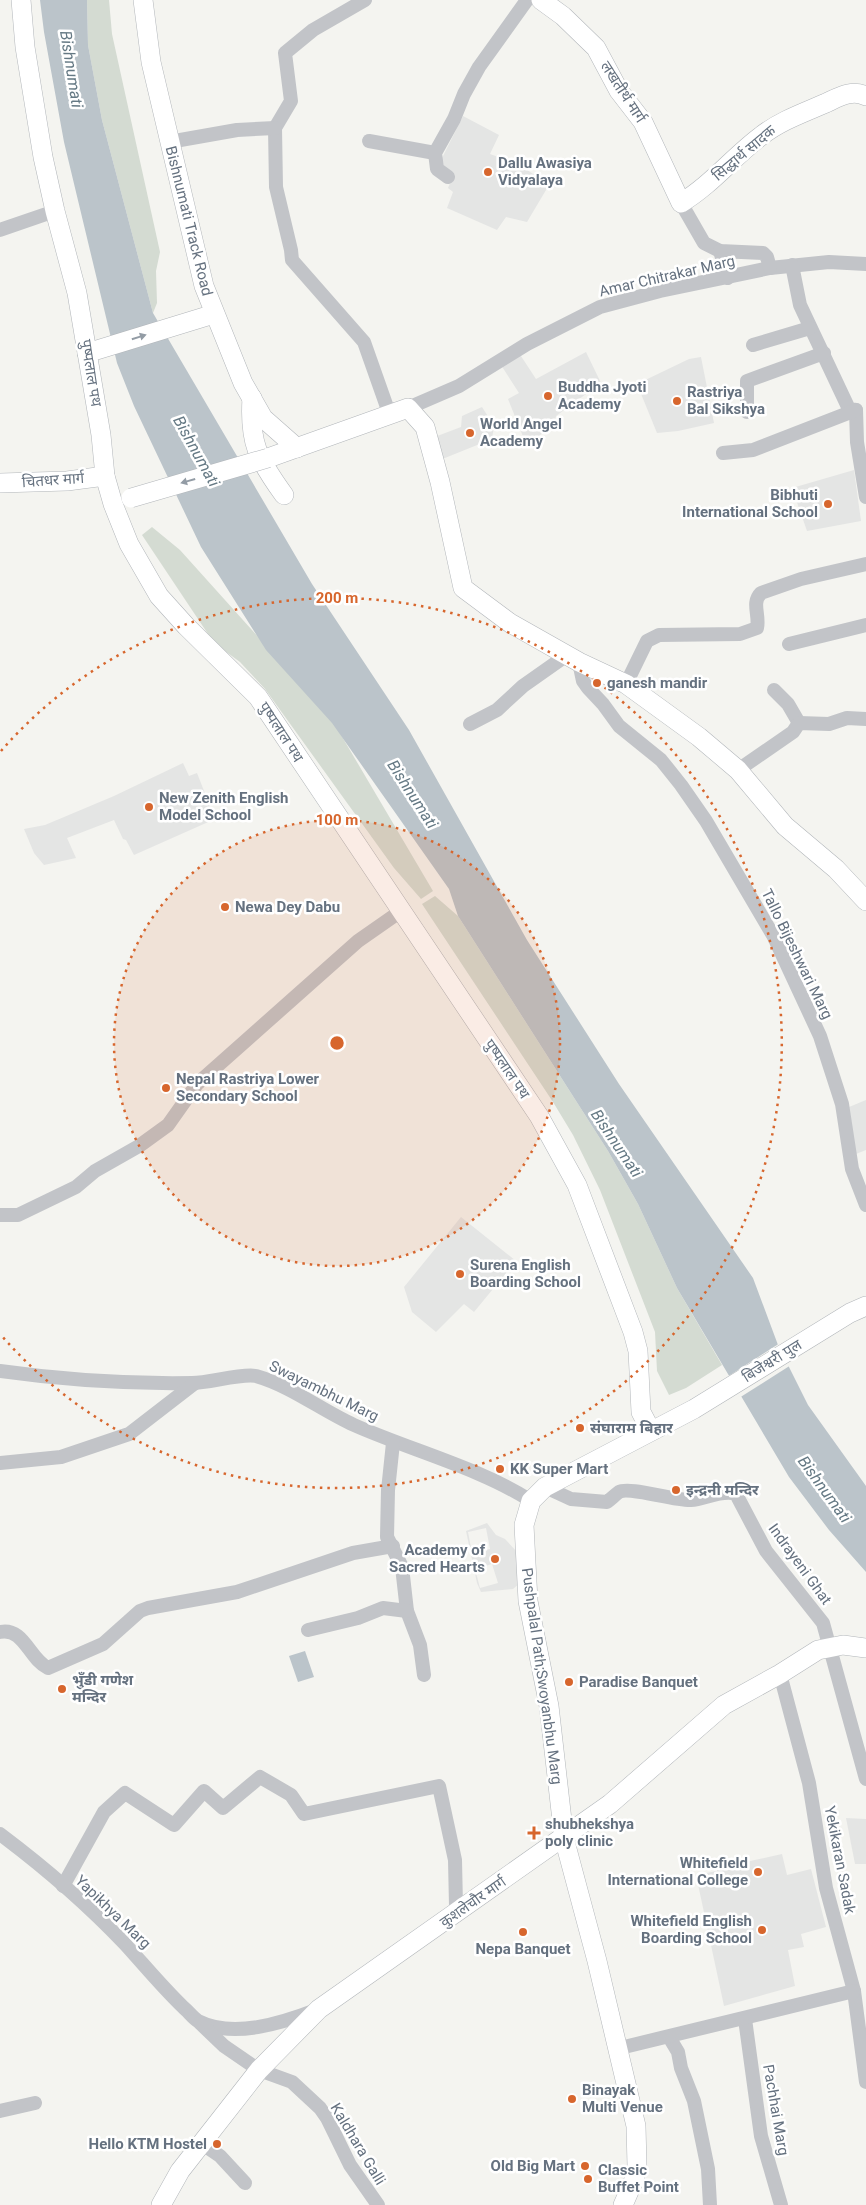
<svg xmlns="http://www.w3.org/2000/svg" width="866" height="2205" viewBox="0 0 866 2205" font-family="Roboto,'Noto Sans Devanagari',sans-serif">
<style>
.built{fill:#e4e5e4;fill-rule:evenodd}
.green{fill:#d4dbd2}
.water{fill:#bbc4ca}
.pier{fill:#f4f4f0}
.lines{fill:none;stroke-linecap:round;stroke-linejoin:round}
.secondary-casing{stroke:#b2b6ba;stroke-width:20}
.street{stroke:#c2c4c8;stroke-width:14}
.secondary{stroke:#fff;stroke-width:19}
.secondary-bridge-casing{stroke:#b2b6ba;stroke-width:20;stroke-linecap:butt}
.secondary-bridge{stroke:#fff;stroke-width:19}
.oneway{fill:#939ca5}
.ring{fill:none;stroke:#d7662d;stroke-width:2.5;stroke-dasharray:2.5 5}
.poi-dot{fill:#d7662d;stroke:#fff;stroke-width:2}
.labels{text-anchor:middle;stroke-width:5;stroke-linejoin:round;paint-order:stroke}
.street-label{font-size:15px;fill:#65717f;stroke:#fff}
.poi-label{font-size:15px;font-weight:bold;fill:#65717f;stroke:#fff;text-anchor:start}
.water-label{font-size:16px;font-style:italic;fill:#657984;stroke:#fff}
.centre{fill:#d7662d;stroke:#fff;stroke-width:2.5}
.ring-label{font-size:15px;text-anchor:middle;font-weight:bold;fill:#d7662d;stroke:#fff;stroke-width:5;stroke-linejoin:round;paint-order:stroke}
</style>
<rect width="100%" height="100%" fill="#f4f4f0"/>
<g class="built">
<polygon points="463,116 499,135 490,154 520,165 549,185 527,222 506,217 497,230 447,208 453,192 448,188 453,176 437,168"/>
<polygon points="586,352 601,383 556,416 554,426 526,444 508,399 519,393 499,362 519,353 536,379"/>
<polygon points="701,357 714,423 678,431 657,433 637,384 689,359"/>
<polygon points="482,407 494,426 492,439 440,460 432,438 461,427 462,416"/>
<polygon points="854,470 861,521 807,531 792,488"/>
<polygon points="183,763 189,776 197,773 215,819 134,855 126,840 123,839 114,820 67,838 76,858 44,865 34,853 24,829 45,825 114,796"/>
<polygon points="866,1100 866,1150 856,1154 849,1107"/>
<polygon points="461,1217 516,1261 474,1312 464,1304 436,1332 412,1312 404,1287"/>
<path d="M487 1523 496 1535 505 1539 519 1554 520 1583 513 1589 481 1592 477 1583 466 1531ZM486 1528 490 1549 472 1553 468 1532ZM492 1564 498 1583 480 1588 475 1569Z"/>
<polygon points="846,1818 866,1819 866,1864 855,1864"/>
<polygon points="782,1854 787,1875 811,1869 826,1927 801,1934 804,1947 788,1950 795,1986 724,2006 696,1875 717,1871 718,1868"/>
</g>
<g class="green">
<polygon points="87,0 109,0 112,34 160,252 156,271 157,303 153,313 102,120 88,45"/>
<polygon points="152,527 180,550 331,718 433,891 421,899 394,868 265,689 240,662 214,643 142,535"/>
<polygon points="435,896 458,916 608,1151 638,1204 677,1288 722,1365 686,1388 669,1395 657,1371 655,1332 600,1190 573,1135 553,1102 422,904"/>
</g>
<g class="water">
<polygon points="40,0 87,0 88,45 102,120 153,313 312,584 409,730 527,940 619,1084 753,1278 778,1345 808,1405 866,1486 866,1572 829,1530 789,1477 677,1288 638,1204 608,1151 458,916 449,889 332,723 266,650 201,547 134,406 117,363 64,142 44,32"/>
<polygon points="305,1651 314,1677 298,1682 289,1656"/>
</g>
<polygon class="pier" points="780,1343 791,1365 739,1398 727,1377"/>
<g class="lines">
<g class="secondary-casing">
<g id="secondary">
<polyline points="21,0 25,47 43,157 55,211 77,293 101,435 105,476 113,504 129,544 159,596 186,626 258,697 539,1116 577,1185 633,1332 638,1351 641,1412 651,1431"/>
<polyline points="143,0 151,62 204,286 243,383 263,418 297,448"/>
<path d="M541 0 563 16 596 48 619 91 643 122 681 203C711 185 733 157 761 136 780 121 803 113 826 103 839 97 852 89 866 96"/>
<polyline points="87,353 214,314"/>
<path d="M252 398C249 443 258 459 284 495"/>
<polyline points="268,458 408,408 425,427 440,482 463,588 510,623 579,662 626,684 699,737 738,770 785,826 836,869 866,901"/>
<polyline points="0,483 67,481 105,476"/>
<polyline points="161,2205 180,2171 259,2070 319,2009 610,1804 724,1705 780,1674 818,1650 843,1645 866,1648"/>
<polyline points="623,2205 634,2180 637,2166 636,2126 597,1961 564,1838 549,1706 528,1601 524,1525 531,1501 545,1487 694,1409 850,1313 866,1306"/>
</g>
</g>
<g class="street">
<polyline points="365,0 313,30 285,53 291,101 275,128 276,187 291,250 292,260 364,342 388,410 408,408 459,386 527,344 600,307 660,291 770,268 829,262 866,264"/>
<polyline points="369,141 435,153"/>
<polyline points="169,142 237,130 275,128"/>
<polyline points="448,177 437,169 435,153 454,119 464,94 479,67 527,0"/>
<polyline points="681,203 704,243 720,251 763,253 767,257 770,268"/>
<polyline points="0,230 55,211"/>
<polyline points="720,251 728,278"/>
<polyline points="792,265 800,305 849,409 856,410 857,442 866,497"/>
<polyline points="753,345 810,328"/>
<polyline points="747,412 747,381 824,353"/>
<polyline points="723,453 753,450 856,410"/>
<polyline points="789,644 866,625"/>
<polyline points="579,662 583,681 588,688 603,704 619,726 661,760 681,785 706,821 774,937 820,1036 842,1104 852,1169 866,1205"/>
<path d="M626 684 647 641 659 635 740 634 757 628C760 615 751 603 761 593L801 579 866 564"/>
<polyline points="774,690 788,704 799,723"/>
<polyline points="470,724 497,710 523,686 567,655"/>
<polyline points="738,770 793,732 799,723 829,724 847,718 866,719"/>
<polyline points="0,1215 18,1215 76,1187 95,1171 139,1146 168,1125 197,1084 358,941 401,911"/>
<path d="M0 1371C63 1380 128 1384 192 1383 209 1383 242 1373 256 1376 291 1386 321 1410 354 1425 410 1450 480 1468 531 1501"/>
<polyline points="393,1443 388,1490 387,1537 402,1567 407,1611 420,1645 424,1675"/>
<polyline points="0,1463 61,1457 129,1434 195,1383"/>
<path d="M545 1487 571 1499 607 1502C611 1499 615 1495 619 1492 629 1486 674 1501 691 1500 705 1499 723 1489 736 1494L766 1551 823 1623 866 1779"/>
<polyline points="308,1630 358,1618 383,1608 407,1611"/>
<path d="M0 1632C24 1627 29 1659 48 1668L103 1644 140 1611 148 1608 237 1592 353 1553 393 1546"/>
<polyline points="780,1674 809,1783 826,1888 854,1991 866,2082"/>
<path d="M0 1834C44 1867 87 1904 125 1944 145 1966 163 1988 184 2008 189 2012 193 2018 198 2021 233 2039 282 2023 316 2010"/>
<polyline points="63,1886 104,1812 125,1793 174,1825 204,1791 223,1808 260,1777 291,1795 304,1814 439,1786 455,1860 456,1906 459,1912"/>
<polyline points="745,2019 761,2136 781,2205"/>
<polyline points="200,2023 224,2046 259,2070 292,2082 320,2108 327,2118 350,2165 378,2205"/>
<polyline points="669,2037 678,2052 681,2068 694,2101 708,2169 710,2205"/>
<polyline points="616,2049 854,1991"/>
<polyline points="0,2111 35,2103"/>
<polyline points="201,2143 220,2156 245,2183"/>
</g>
<use href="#secondary" class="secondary"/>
<g class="secondary-bridge-casing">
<polyline id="secondary-bridge" points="131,498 268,458"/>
</g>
<use href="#secondary-bridge" class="secondary-bridge"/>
</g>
<defs><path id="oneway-solid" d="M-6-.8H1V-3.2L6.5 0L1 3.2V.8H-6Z" transform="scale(1.25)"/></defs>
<g class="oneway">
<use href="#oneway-solid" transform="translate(139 337) rotate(-17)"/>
<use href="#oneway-solid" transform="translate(188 481) rotate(164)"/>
</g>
<circle cx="337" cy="1043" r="223" fill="#d7662d" fill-opacity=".12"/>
<g class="ring">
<circle cx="337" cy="1043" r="223"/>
<path d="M1 751A445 445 0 1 1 1 1335"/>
</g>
<g class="poi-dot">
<circle cx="488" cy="172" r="5"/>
<circle cx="548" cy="396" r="5"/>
<circle cx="677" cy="401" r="5"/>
<circle cx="470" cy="433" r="5"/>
<circle cx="828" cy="504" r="5"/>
<circle cx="597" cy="683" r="5"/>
<circle cx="149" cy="807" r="5"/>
<circle cx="225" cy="907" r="5"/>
<circle cx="166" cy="1088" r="5"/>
<circle cx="460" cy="1274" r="5"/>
<circle cx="580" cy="1428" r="5"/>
<circle cx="500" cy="1469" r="5"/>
<circle cx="676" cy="1490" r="5"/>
<circle cx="495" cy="1559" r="5"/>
<circle cx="569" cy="1682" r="5"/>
<circle cx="62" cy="1689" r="5"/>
<path d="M531.5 1825.5h5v5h5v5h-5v5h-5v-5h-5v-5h5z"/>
<circle cx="758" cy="1872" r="5"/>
<circle cx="762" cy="1930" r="5"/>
<circle cx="523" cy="1932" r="5"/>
<circle cx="572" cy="2099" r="5"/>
<circle cx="217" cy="2144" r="5"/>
<circle cx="585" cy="2166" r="5"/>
<circle cx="588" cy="2179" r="5"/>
</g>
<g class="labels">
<g class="street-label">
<text transform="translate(623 92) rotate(57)" y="5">लखतीर्थ मार्ग</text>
<text transform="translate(744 153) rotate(-40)" y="5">सिद्धार्थ सादक</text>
<text transform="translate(189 221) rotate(76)" y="5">Bishnumati Track Road</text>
<text transform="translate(667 276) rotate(-13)" y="5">Amar Chitrakar Marg</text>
<text transform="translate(91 373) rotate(81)" y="5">पुष्पलाल पथ</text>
<text transform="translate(53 480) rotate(-4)" y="5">चितधर मार्ग</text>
<text transform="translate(281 732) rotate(57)" y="5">पुष्पलाल पथ</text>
<text transform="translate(797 954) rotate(64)" y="5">Tallo Bijeshwari Marg</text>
<text transform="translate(507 1069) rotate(56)" y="5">पुष्पलाल पथ</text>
<text transform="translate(772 1361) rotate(-32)" y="5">बिजेश्वरी पुल</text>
<text transform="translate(324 1391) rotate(26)" y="5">Swayambhu Marg</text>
<text transform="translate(800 1564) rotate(54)" y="5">Indrayeni Ghat</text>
<text transform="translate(542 1676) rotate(82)" y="5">Pushpalal Path;Swoyanbhu Marg</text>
<text transform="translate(840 1860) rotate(79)" y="5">Yekikaran Sadak</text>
<text transform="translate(473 1902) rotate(-35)" y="5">कुशलेचौर मार्ग</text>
<text transform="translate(113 1912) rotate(44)" y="5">Yapikhya Marg</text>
<text transform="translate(776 2110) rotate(80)" y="5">Pachhai Marg</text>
<text transform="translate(358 2144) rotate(59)" y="5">Kaldhara Galli</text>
</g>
<g class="poi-label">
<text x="498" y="168">Dallu Awasiya<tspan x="498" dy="17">Vidyalaya</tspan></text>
<text x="558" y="392">Buddha Jyoti<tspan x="558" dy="17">Academy</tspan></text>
<text x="687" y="397">Rastriya<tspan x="687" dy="17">Bal Sikshya</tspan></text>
<text x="480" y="429">World Angel<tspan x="480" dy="17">Academy</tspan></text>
<text x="818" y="500" text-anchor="end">Bibhuti<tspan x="818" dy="17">International School</tspan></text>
<text x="607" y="688">ganesh mandir</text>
<text x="159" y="803">New Zenith English<tspan x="159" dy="17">Model School</tspan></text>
<text x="235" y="912">Newa Dey Dabu</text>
<text x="176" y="1084">Nepal Rastriya Lower<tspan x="176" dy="17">Secondary School</tspan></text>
<text x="470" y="1270">Surena English<tspan x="470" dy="17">Boarding School</tspan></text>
<text x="590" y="1433">संघाराम बिहार</text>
<text x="510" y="1474">KK Super Mart</text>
<text x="686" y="1495">इन्द्रनी मन्दिर</text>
<text x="485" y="1555" text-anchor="end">Academy of<tspan x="485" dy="17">Sacred Hearts</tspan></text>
<text x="72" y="1685">भुँडी गणेश<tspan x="72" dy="17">मन्दिर</tspan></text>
<text x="579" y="1687">Paradise Banquet</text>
<text x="545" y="1829">shubhekshya<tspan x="545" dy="17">poly clinic</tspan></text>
<text x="748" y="1868" text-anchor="end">Whitefield<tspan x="748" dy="17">International College</tspan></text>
<text x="752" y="1926" text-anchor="end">Whitefield English<tspan x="752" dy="17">Boarding School</tspan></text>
<text x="523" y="1954" text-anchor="middle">Nepa Banquet</text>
<text x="582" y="2095">Binayak<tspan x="582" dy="17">Multi Venue</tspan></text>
<text x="207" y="2149" text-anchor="end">Hello KTM Hostel</text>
<text x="575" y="2171" text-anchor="end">Old Big Mart</text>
<text x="598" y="2175">Classic<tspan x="598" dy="17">Buffet Point</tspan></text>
</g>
<g class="water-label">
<text transform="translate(72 69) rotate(81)" y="6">Bishnumati</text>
<text transform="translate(197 451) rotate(61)" y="6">Bishnumati</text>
<text transform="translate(413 794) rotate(57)" y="6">Bishnumati</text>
<text transform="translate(617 1143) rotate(56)" y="6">Bishnumati</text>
<text transform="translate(825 1489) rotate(54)" y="6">Bishnumati</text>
</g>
</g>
<circle cx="337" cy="1043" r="8" class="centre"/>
<g class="ring-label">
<text x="337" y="603">200 m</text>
<text x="337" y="825">100 m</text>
</g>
</svg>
